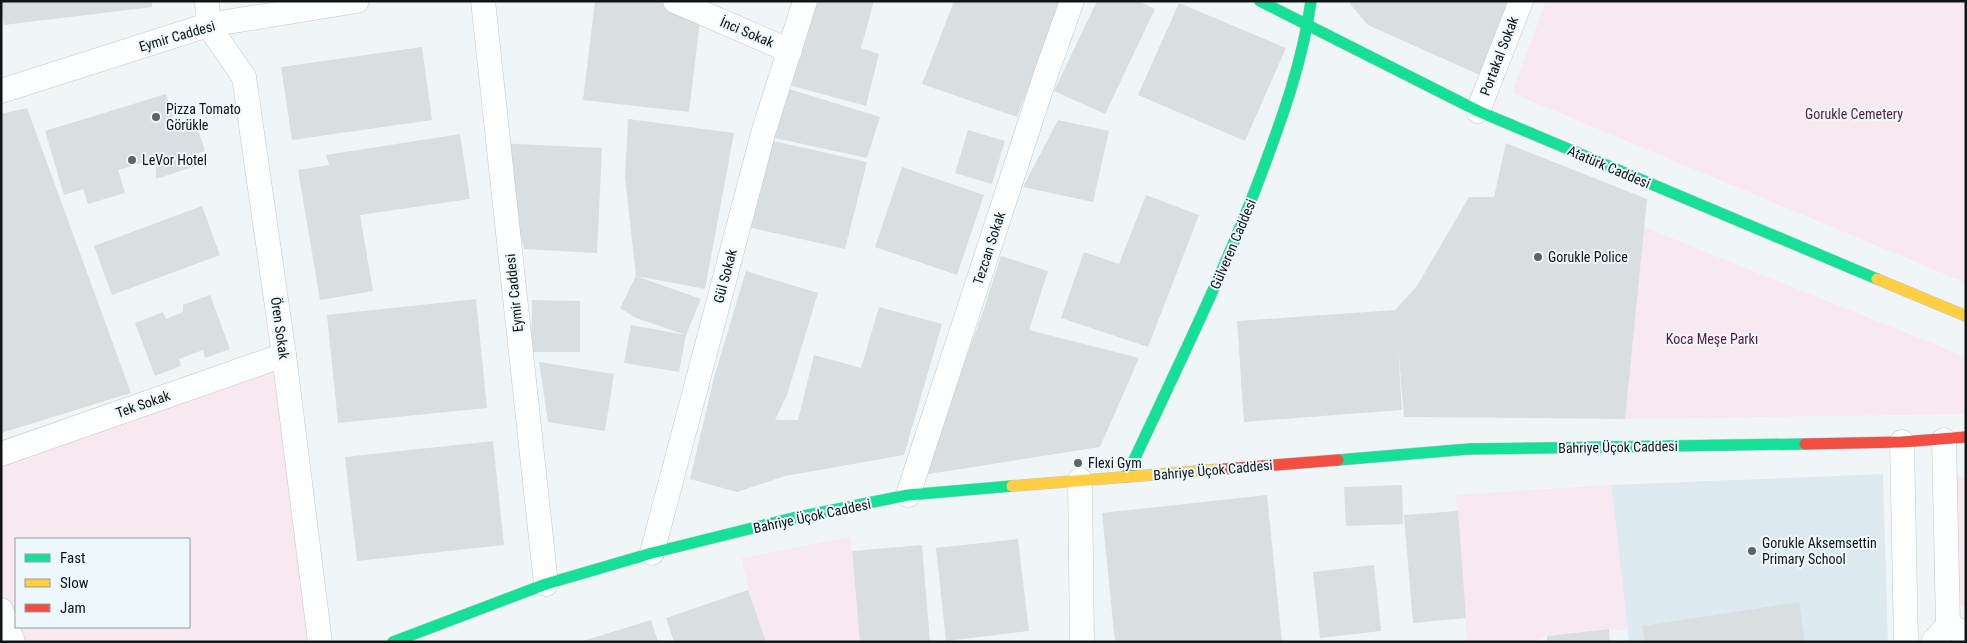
<svg xmlns="http://www.w3.org/2000/svg" width="1967" height="643" viewBox="0 0 1967 643" font-family="'Roboto Condensed',sans-serif">
<style>
.built{fill:#ddebf0}
.green{fill:#f8e8ef;fill-rule:evenodd}
.building{fill:#d9dee0}
.lines{fill:none;stroke-linecap:round;stroke-linejoin:round}
.street-casing{stroke:#c2c7c8;stroke-width:25}
.fast-casing{stroke:#c2c7c8;stroke-width:12}
.slow-casing{stroke:#c2c7c8;stroke-width:12}
.jam-casing{stroke:#c2c7c8;stroke-width:12}
.street{stroke:#fdfefe;stroke-width:24}
.fast{stroke:#16e098;stroke-width:11}
.slow{stroke:#ffcf43;stroke-width:11}
.jam{stroke:#f24e42;stroke-width:11}
.poi-dot{fill:#5e6364;stroke:#ecf8fc;stroke-width:2}
.labels{text-anchor:middle;stroke-width:4;stroke-linejoin:round;paint-order:stroke}
.street-label{font-size:14px;fill:#101415;stroke:#ecf8fc}
.poi-label{font-size:14px;fill:#101415;stroke:#ecf8fc;text-anchor:start}
.park-label{font-size:14px;fill:#591b36;stroke:#ecf8fc}
</style>
<rect width="100%" height="100%" fill="#f0f6f8"/>
<polygon class="built" points="1883,474 1888,642 1629,642 1611,485"/>
<g class="green">
<polygon points="1546,1 1966,1 1966,283 1512,93"/>
<polygon points="1644,227 1966,357 1966,414 1625,419"/>
<path d="M284 355 320 642H1V454ZM16 539H189V627H16Z"/>
<polygon points="1955,477 1966,477 1966,607 1956,604"/>
<polygon points="1611,485 1628,631 1609,629 1547,635 1535,642 1467,642 1456,495"/>
<polygon points="850,537 860,642 766,642 748,590 742,558"/>
</g>
<g class="building">
<polygon points="1,1 152,1 152,7 4,25"/>
<polygon points="595,1 675,1 701,12 689,112 583,100"/>
<polygon points="814,1 874,1 861,48 879,54 866,106 789,85"/>
<polygon points="954,1 1063,1 1017,117 922,84"/>
<polygon points="1097,1 1138,1 1155,9 1105,114 1054,91"/>
<polygon points="1350,1 1509,1 1482,76 1368,25 1350,4"/>
<polygon points="1179,3 1286,48 1245,141 1138,95"/>
<polygon points="422,47 432,120 292,140 281,67"/>
<polygon points="789,89 880,117 867,158 775,138"/>
<polygon points="166,94 175,122 194,117 205,151 184,158 193,167 156,179 156,159 118,170 125,193 88,204 83,189 64,195 45,131"/>
<polygon points="27,108 131,393 1,433 1,114"/>
<polygon points="628,119 734,133 705,289 636,276 625,178"/>
<polygon points="1058,120 1109,131 1093,202 1023,187"/>
<polygon points="968,130 1005,141 992,184 955,173"/>
<polygon points="460,134 470,199 360,215 373,291 320,300 298,170 329,165 326,155"/>
<polygon points="773,141 867,162 845,249 748,227"/>
<polygon points="498,143 602,148 597,253 524,249"/>
<polygon points="1506,143 1647,199 1625,419 1404,417 1398,346 1402,410 1244,422 1237,321 1395,310 1417,286 1469,197 1494,197"/>
<polygon points="902,167 984,195 957,275 875,247"/>
<polygon points="1146,195 1199,215 1148,347 1061,318 1084,252 1119,264"/>
<polygon points="202,206 220,255 112,295 94,246"/>
<polygon points="1001,256 1048,271 1029,330 1139,358 1100,447 922,475 982,315"/>
<polygon points="746,271 818,293 787,395 775,420 798,420 814,355 861,368 879,307 942,324 904,455 785,476 737,492 690,479 715,374"/>
<polygon points="636,276 701,299 686,335 679,372 624,363 631,325 686,335 636,318 620,308"/>
<polygon points="210,295 230,349 205,358 203,350 179,359 181,366 155,376 135,323 163,312 166,319 183,312 183,305"/>
<polygon points="476,299 487,408 338,423 327,315"/>
<polygon points="532,300 580,301 580,352 531,352"/>
<polygon points="539,362 614,374 605,431 548,422"/>
<polygon points="493,441 504,545 357,561 345,457"/>
<polygon points="1402,485 1403,524 1346,526 1344,487"/>
<polygon points="1267,495 1282,642 1115,642 1102,513"/>
<polygon points="1458,511 1466,618 1413,623 1404,515"/>
<polygon points="1018,539 1029,631 946,641 936,548"/>
<polygon points="922,545 930,642 860,642 852,551"/>
<polygon points="1374,565 1381,631 1320,638 1313,572"/>
<polygon points="748,590 766,642 674,642 666,618"/>
<polygon points="1799,602 1805,642 1645,642 1642,626"/>
<polygon points="651,620 658,642 583,642 583,641"/>
<polygon points="1609,629 1610,642 1547,642 1547,636"/>
</g>
<g class="lines">
<g class="street-casing">
<g id="street">
<polyline points="207,1 208,25 244,77 284,355 320,642"/>
<polyline points="483,1 546,584"/>
<polyline points="675,1 790,51"/>
<polyline points="1,91 208,25 357,1"/>
<polyline points="1478,111 1521,1"/>
<polyline points="1902,442 1906,642"/>
<polyline points="1,454 284,355"/>
<polyline points="1080,480 1082,642"/>
<polyline points="908,495 1047,71 1072,1"/>
<polyline points="652,553 764,130 805,1"/>
<polyline points="1,610 13,642"/>
<polyline points="1948,625 1966,634"/>
<polyline points="1933,642 1948,625 1944,440"/>
</g>
</g>
<g class="fast-casing">
<g id="fast">
<polyline points="1260,1 1478,111 1877,279"/>
<polyline points="1338,460 1469,449 1805,444"/>
<path d="M1126 477C1173 376 1223 276 1262 172 1283 116 1303 60 1311 1"/>
<polyline points="393,642 546,584 652,553 793,518 908,495 1012,486"/>
</g>
</g>
<g class="slow-casing">
<g id="slow">
<polyline points="1877,279 1966,316"/>
<polyline points="1012,486 1224,469"/>
</g>
</g>
<g class="jam-casing">
<g id="jam">
<polyline points="1805,444 1902,442 1966,437"/>
<polyline points="1224,469 1338,460"/>
</g>
</g>
<use href="#street" class="street"/>
<use href="#fast" class="fast"/>
<use href="#slow" class="slow"/>
<use href="#jam" class="jam"/>
</g>
<g class="poi-dot">
<circle cx="156" cy="117" r="5"/>
<circle cx="132" cy="160" r="5"/>
<circle cx="1538" cy="257" r="5"/>
<circle cx="1078" cy="463" r="5"/>
<circle cx="1752" cy="551" r="5"/>
</g>
<g class="labels">
<g class="street-label">
<text transform="translate(747 32) rotate(23)" y="5">İnci Sokak</text>
<text transform="translate(177 36) rotate(-16)" y="5">Eymir Caddesi</text>
<text transform="translate(1499 56) rotate(-69)" y="5">Portakal Sokak</text>
<text transform="translate(1609 167) rotate(23)" y="5">Atatürk Caddesi</text>
<text transform="translate(1233 244) rotate(-67)" y="5">Gülveren Caddesi</text>
<text transform="translate(989 248) rotate(-72)" y="5">Tezcan Sokak</text>
<text transform="translate(725 276) rotate(-75)" y="5">Gül Sokak</text>
<text transform="translate(514 293) rotate(-96)" y="5">Eymir Caddesi</text>
<text transform="translate(280 328) rotate(82)" y="5">Ören Sokak</text>
<text transform="translate(143 404) rotate(-19)" y="5">Tek Sokak</text>
<text transform="translate(1618 447) rotate(-1)" y="5">Bahriye Üçok Caddesi</text>
<text transform="translate(1213 470) rotate(-5)" y="5">Bahriye Üçok Caddesi</text>
<text transform="translate(812 516) rotate(-12)" y="5">Bahriye Üçok Caddesi</text>
</g>
<g class="poi-label">
<text x="166" y="114">Pizza Tomato<tspan x="166" dy="16">Görükle</tspan></text>
<text x="142" y="165">LeVor Hotel</text>
<text x="1548" y="262">Gorukle Police</text>
<text x="1088" y="468">Flexi Gym</text>
<text x="1762" y="548">Gorukle Aksemsettin<tspan x="1762" dy="16">Primary School</tspan></text>
</g>
<g class="park-label">
<text x="1854" y="119">Gorukle Cemetery</text>
<text x="1712" y="344">Koca Meşe Parkı</text>
</g>
</g>
<rect width="1967" height="643" fill="none" stroke="#101415" stroke-width="5"/>
<rect x="15" y="538" width="175" height="90" fill="#ecf8fc" stroke="#949da0"/>
<rect x="25" y="554" width="25" height="8" fill="#16e098" stroke="#949da0"/>
<text x="60" y="563" font-size="15" fill="#101415">Fast</text>
<rect x="25" y="579" width="25" height="8" fill="#ffcf43" stroke="#949da0"/>
<text x="60" y="588" font-size="15" fill="#101415">Slow</text>
<rect x="25" y="604" width="25" height="8" fill="#f24e42" stroke="#949da0"/>
<text x="60" y="613" font-size="15" fill="#101415">Jam</text>
</svg>
